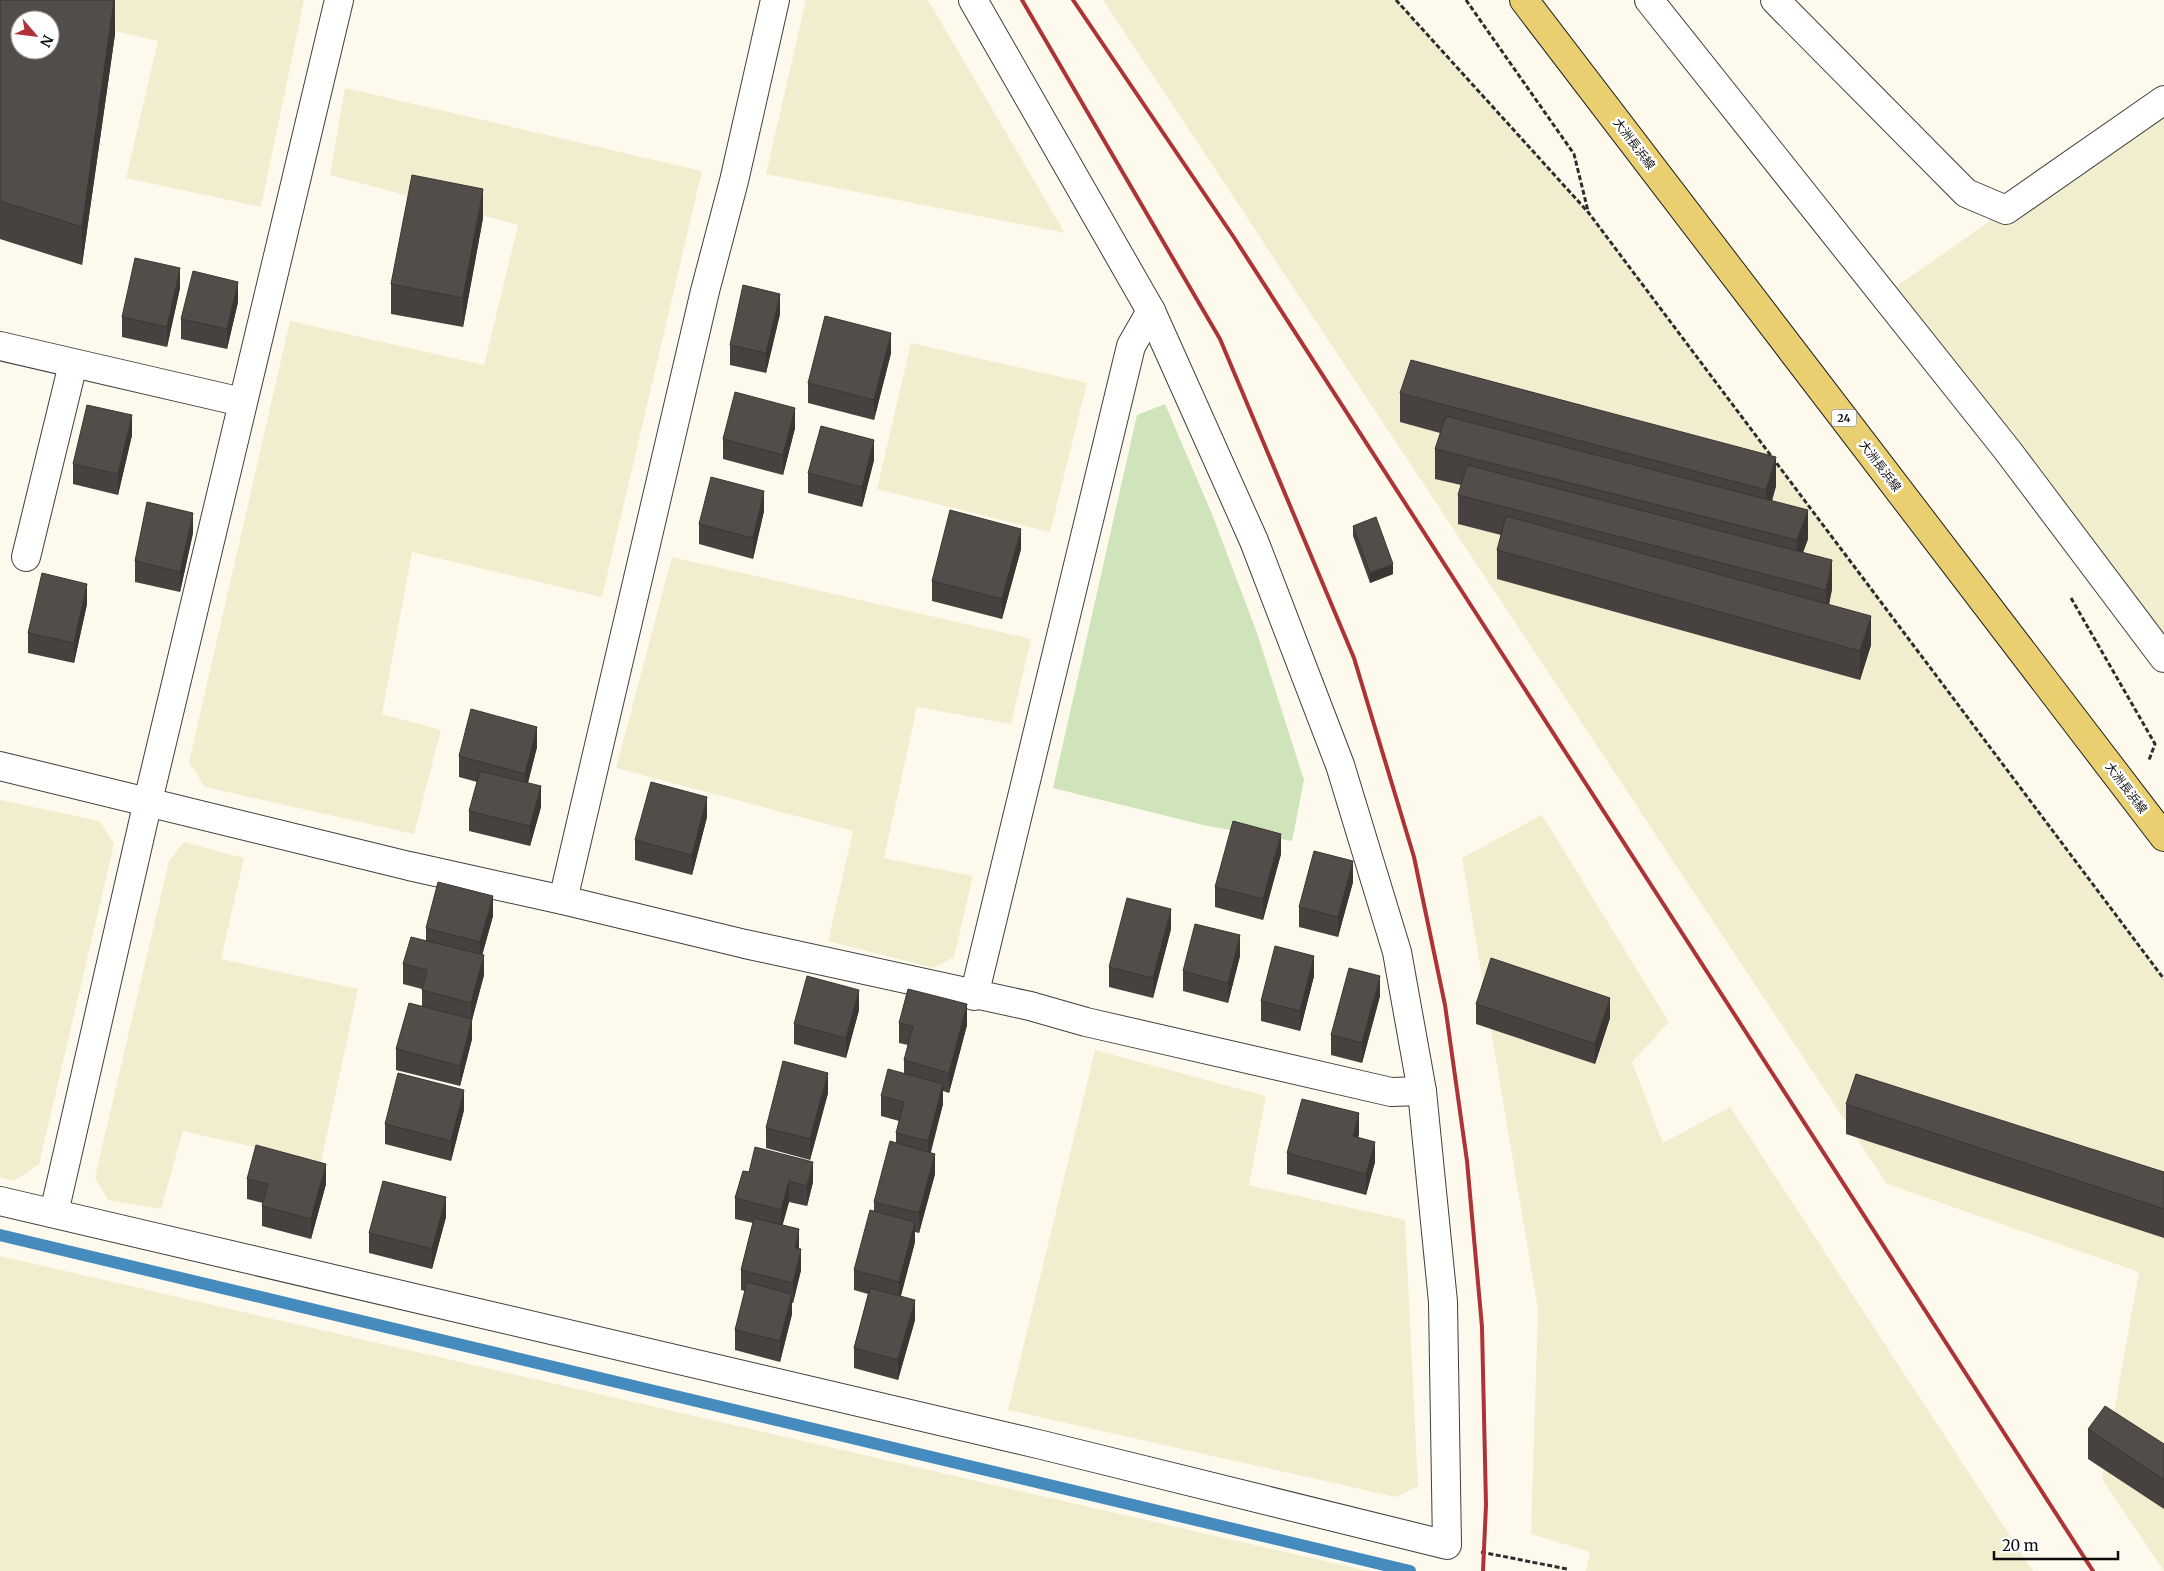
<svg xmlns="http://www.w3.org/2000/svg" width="2164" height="1571" viewBox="0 0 2164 1571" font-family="Merriweather,'Noto Sans JP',serif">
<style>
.farmland{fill:#f0eecf}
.green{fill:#cfe4ba}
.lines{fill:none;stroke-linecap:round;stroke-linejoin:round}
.stream{stroke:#458bbe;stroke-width:12}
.minor-casing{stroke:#3f3f3f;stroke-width:30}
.major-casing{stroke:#1d1d1d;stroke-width:30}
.path{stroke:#2e2e2e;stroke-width:3;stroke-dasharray:5 2.5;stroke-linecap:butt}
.minor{stroke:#fff;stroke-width:28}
.major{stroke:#eacf70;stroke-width:28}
.rail{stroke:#ad3336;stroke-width:4}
.wall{fill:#47423f}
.shaded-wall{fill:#3a3633}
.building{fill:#534d49;stroke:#3a3633;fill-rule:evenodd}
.labels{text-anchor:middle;stroke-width:5;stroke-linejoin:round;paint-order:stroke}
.shield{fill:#fff;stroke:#555;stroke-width:1}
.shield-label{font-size:11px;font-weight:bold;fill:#0c0c0c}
.street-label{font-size:12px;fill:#0c0c0c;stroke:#fff}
</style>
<rect width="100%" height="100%" fill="#fdfaed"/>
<g class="farmland">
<polygon points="0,0 304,0 261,207 126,178 158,41 0,4"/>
<polygon points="806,0 928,0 1065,233 766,174"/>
<polygon points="1103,0 1396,0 1588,212 2164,979 2164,1571 2102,1479 2139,1272 1887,1184"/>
<polygon points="345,88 702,171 602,597 412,552 382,714 441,730 414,834 205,787 189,762 290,321 484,365 518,225 330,175"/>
<polygon points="2164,100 2164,658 1884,295"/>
<polygon points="911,343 1087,383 1050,532 877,489"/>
<polygon points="672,557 1031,639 1011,724 917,707 884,858 973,876 954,957 934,968 828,941 853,831 616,768"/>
<polygon points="0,800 100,821 114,844 39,1164 14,1181 0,1177"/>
<polygon points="1542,815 1669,1022 1632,1062 1663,1143 1730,1107 2033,1571 1586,1571 1590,1552 1531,1534 1538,1309 1462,858"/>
<polygon points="184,842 244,858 221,959 358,989 321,1162 183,1131 161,1209 108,1200 95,1177 169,861"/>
<polygon points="1095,1050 1266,1096 1249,1185 1405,1220 1418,1486 1396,1497 1008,1410"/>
<polygon points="0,1256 1368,1571 0,1571"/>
</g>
<polygon class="green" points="1165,404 1212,514 1257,633 1304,780 1292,841 1203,825 1053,788 1137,415"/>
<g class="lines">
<polyline class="stream" points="0,1235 1410,1571"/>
<g class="minor-casing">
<g id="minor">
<polyline points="1649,0 2008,451 2164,658"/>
<polyline points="1775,0 1966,193 2006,210 2164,100"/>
<polyline points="0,346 242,402"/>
<polyline points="26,557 73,364"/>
<polyline points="0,766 409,866 563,900 745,944 1030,1006 1086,1022 1391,1092 1422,1091"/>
<polyline points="563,900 705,291 734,181 775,0"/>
<polyline points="974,996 1131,346 1151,311"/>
<polyline points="0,1201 1042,1445 1447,1545 1443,1302 1422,1091 1397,952 1340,765 1254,541 1151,311 973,0"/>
<polyline points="54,1213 148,801 339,0"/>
</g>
</g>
<g class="major-casing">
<polyline id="major" points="1524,0 2164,837"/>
</g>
<g class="path">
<polyline points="1396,0 1588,212 2164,979"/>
<polyline points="1466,0 1574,154 1588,211"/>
<polyline points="2071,598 2155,744 2149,760"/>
<polyline points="1481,1552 1567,1569 1567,1571"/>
</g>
<use href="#minor" class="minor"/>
<use href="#major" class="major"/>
<g class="rail">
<polyline points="1022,0 1220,339 1354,658 1414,857 1445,1005 1467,1161 1482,1327 1486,1505 1483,1571"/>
<polyline points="1073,0 1233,236 2093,1571"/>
</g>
</g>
<g class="wall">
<polygon points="0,0 115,0 115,34 82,265 0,239"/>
<polygon points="483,218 463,327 391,314 391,284"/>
<polygon points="180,288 167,347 122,337 122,317"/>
<polygon points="238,302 227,349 181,339 181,319"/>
<polygon points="780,314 766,373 730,365 730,345"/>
<polygon points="891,353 874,420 808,403 808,383"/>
<polygon points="1400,393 1776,486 1772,501 1808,539 1803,552 1832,589 1829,604 1871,645 1860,680 1497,579 1497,550 1501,535 1458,524 1458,495 1461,485 1435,479 1435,449 1440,433 1400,422"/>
<polygon points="795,428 783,475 723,459 723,439"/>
<polygon points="132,435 118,495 73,484 73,464"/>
<polygon points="874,460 862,507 808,493 808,473"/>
<polygon points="764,511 753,559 699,544 699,524"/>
<polygon points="1353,526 1393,574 1370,583 1353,536"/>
<polygon points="193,533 180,592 135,582 135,561"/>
<polygon points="1021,549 1002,619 932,601 932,581"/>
<polygon points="87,604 74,663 28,653 28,633"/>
<polygon points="537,747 528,783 541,807 530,846 469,831 469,811 477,782 459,777 459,756"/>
<polygon points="707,817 692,875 635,860 635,840"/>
<polygon points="1281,854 1263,920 1215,907 1215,887"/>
<polygon points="1353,882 1338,937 1299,927 1299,907"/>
<polygon points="493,916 482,955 484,975 472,1020 472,1039 460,1086 396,1070 396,1049 422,1006 422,989 403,984 403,964 426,941 426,928"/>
<polygon points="1171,929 1153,998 1109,987 1109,967"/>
<polygon points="1240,956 1228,1003 1183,991 1183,971"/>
<polygon points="1314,976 1300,1031 1261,1021 1261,1001"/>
<polygon points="1380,996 1362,1063 1331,1055 1331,1035"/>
<polygon points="1476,1004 1610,1018 1595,1064 1476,1024"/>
<polygon points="859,1010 846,1058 794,1044 794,1024"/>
<polygon points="899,1023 967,1025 949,1093 943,1091 943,1104 931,1152 935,1174 919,1233 915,1232 915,1242 901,1296 915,1320 898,1380 854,1368 854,1348 868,1294 854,1290 854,1270 874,1211 874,1202 896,1143 896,1133 899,1121 881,1116 881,1096 904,1074 904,1060 908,1045 899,1043"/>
<polygon points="828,1093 810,1160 766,1148 766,1128"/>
<polygon points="1846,1104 2164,1172 2164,1238 1846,1134"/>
<polygon points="464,1110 451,1161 385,1144 385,1124"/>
<polygon points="1359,1134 1358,1138 1375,1162 1366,1195 1287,1174 1287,1153"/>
<polygon points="743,1171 813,1182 807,1206 789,1202 782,1225 799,1249 801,1270 793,1303 792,1303 792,1314 780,1362 735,1350 735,1330 745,1291 741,1290 741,1270 753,1223 735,1219 735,1198"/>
<polygon points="247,1179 326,1184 311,1239 262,1226 262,1206 263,1203 247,1199"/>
<polygon points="446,1217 432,1269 369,1253 369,1233"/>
<polygon points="2088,1429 2164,1444 2164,1509 2088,1459"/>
</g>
<g class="shaded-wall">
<polygon points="114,0 115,34 82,265 82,227"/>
<polygon points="483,189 483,218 463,327 463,298"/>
<polygon points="180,268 180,288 167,347 167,327"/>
<polygon points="238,282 238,302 227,349 227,329"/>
<polygon points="780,294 780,314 766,373 766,353"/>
<polygon points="891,333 891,353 874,420 874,400"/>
<polygon points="795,408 795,428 783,475 783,455"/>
<polygon points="132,415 132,435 118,495 118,474"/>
<polygon points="874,440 874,460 862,507 862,487"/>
<polygon points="1776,457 1776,486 1766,520 1766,490"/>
<polygon points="764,491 764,511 753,559 753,538"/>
<polygon points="1808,510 1808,539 1797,569 1797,540"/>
<polygon points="193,513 193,533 180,592 180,572"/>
<polygon points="1021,529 1021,549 1002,619 1002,599"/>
<polygon points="1832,560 1832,589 1826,620 1826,590"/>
<polygon points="1393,564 1393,574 1370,583 1370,573"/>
<polygon points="87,584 87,604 74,663 74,643"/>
<polygon points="1871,616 1871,645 1860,680 1860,651"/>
<polygon points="537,727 537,747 525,794 525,774"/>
<polygon points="541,786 541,807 530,846 530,826"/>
<polygon points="707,797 707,817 692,875 692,855"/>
<polygon points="1281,834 1281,854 1263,920 1263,899"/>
<polygon points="1353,861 1353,882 1338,937 1338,917"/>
<polygon points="493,896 493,916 480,963 480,942"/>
<polygon points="1171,909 1171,929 1153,998 1153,978"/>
<polygon points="1240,935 1240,956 1228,1003 1228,983"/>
<polygon points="484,955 484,975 472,1020 472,1039 460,1086 460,1066 471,1022 471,1003"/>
<polygon points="1314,956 1314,976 1300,1031 1300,1011"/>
<polygon points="1380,976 1380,996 1362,1063 1362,1043"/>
<polygon points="859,990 859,1010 846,1058 846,1038"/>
<polygon points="1610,998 1610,1018 1595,1064 1595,1044"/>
<polygon points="967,1004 967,1025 949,1093 949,1073"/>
<polygon points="828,1073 828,1093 810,1160 810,1139"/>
<polygon points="943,1084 943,1104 928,1161 928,1141"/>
<polygon points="464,1090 464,1110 451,1161 451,1141"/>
<polygon points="1359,1113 1359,1134 1353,1156 1353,1136"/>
<polygon points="1375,1142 1375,1162 1366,1195 1366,1174"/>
<polygon points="935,1154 935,1174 919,1233 919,1213"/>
<polygon points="813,1162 813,1182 807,1206 807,1186"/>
<polygon points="326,1164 326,1184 311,1239 311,1219"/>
<polygon points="789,1181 789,1202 781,1231 781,1210"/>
<polygon points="446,1197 446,1217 432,1269 432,1249"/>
<polygon points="915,1222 915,1242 899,1302 899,1282"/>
<polygon points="799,1229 799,1249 795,1248"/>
<polygon points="801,1249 801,1270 793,1303 793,1283"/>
<polygon points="792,1294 792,1314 780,1362 780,1341"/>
<polygon points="915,1300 915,1320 898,1380 898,1360"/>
</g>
<g class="building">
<path d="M0 0H114L82 227 0 201ZM20 20H50V50H20Z"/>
<polygon points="412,175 483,189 463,298 391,284"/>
<polygon points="135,258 180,268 167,327 122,317"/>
<polygon points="193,271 238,282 227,329 181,319"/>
<polygon points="743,285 780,294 766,353 730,345"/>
<polygon points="825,316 891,333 874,400 808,383"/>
<polygon points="1411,360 1776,457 1766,490 1400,393"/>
<polygon points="735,392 795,408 783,455 723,439"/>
<polygon points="87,405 132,415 118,474 73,464"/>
<polygon points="1446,416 1808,510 1797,540 1435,449"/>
<polygon points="821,426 874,440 862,487 808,473"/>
<polygon points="1467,465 1832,560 1826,590 1458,495"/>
<polygon points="711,477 764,491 753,538 699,524"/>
<polygon points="147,502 193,513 180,572 135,561"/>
<polygon points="950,510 1021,529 1002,599 932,581"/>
<polygon points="1506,516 1871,616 1860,651 1497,550"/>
<polygon points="1376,517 1393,564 1370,573 1353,526"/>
<polygon points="42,573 87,584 74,643 28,633"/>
<polygon points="471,709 537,727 525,774 459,756"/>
<polygon points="480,771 541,786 530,826 469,811"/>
<polygon points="651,782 707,797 692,855 635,840"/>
<polygon points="1233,821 1281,834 1263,899 1215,887"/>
<polygon points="1314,851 1353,861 1338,917 1299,907"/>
<polygon points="438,882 493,896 480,942 426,928"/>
<polygon points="1127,898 1171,909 1153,978 1109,967"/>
<polygon points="1195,924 1240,935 1228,983 1183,971"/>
<polygon points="411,937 484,955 471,1003 422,990 427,970 403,964"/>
<polygon points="1275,946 1314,956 1300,1011 1261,1001"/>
<polygon points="1491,958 1610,998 1595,1044 1476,1004"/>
<polygon points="1349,968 1380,976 1362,1043 1331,1035"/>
<polygon points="807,976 859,990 846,1038 794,1024"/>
<polygon points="908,989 967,1004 949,1073 904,1060 913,1026 899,1023"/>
<polygon points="409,1003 472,1019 460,1066 396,1049"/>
<polygon points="783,1061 828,1073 810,1139 766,1128"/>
<polygon points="888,1069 943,1084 928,1141 896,1133 904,1102 881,1096"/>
<polygon points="398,1073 464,1090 451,1141 385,1124"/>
<polygon points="1856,1074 2164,1172 2164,1209 1846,1104"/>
<polygon points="1302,1099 1359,1113 1353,1136 1375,1142 1366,1174 1287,1153"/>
<polygon points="890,1141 935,1154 919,1213 874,1202"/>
<polygon points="256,1145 326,1164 311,1219 262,1206 268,1184 247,1179"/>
<polygon points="755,1147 813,1162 807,1186 789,1181 781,1210 735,1198 743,1171 749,1172"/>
<polygon points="383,1181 446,1197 432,1249 369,1233"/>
<polygon points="870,1210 915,1222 899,1282 854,1270"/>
<polygon points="754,1218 799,1229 795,1248 801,1249 793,1283 741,1270"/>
<polygon points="747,1282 792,1294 780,1341 735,1330"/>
<polygon points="870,1288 915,1300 898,1360 854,1348"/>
<polygon points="2105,1406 2164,1444 2164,1480 2088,1429"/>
</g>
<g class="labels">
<rect class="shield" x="1831.5" y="409.5" width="25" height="17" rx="4"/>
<g class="shield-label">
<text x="1844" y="422">24</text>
</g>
<g class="street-label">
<text transform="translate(1634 144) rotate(53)" y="4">大洲長浜線</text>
<text transform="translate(1880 466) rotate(53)" y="4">大洲長浜線</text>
<text transform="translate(2126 788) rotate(53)" y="4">大洲長浜線</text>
</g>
</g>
<g transform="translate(35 35) rotate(118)"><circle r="24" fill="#ffffff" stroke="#9e9e9e"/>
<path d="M0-4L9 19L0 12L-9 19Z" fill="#ad3336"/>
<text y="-8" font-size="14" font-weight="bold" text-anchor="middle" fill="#0c0c0c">N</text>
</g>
<path d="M1994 1551v8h124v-8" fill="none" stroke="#0c0c0c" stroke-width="2.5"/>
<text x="2002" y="1551" font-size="15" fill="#0c0c0c" stroke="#ffffff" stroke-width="4" paint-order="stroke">20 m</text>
</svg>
